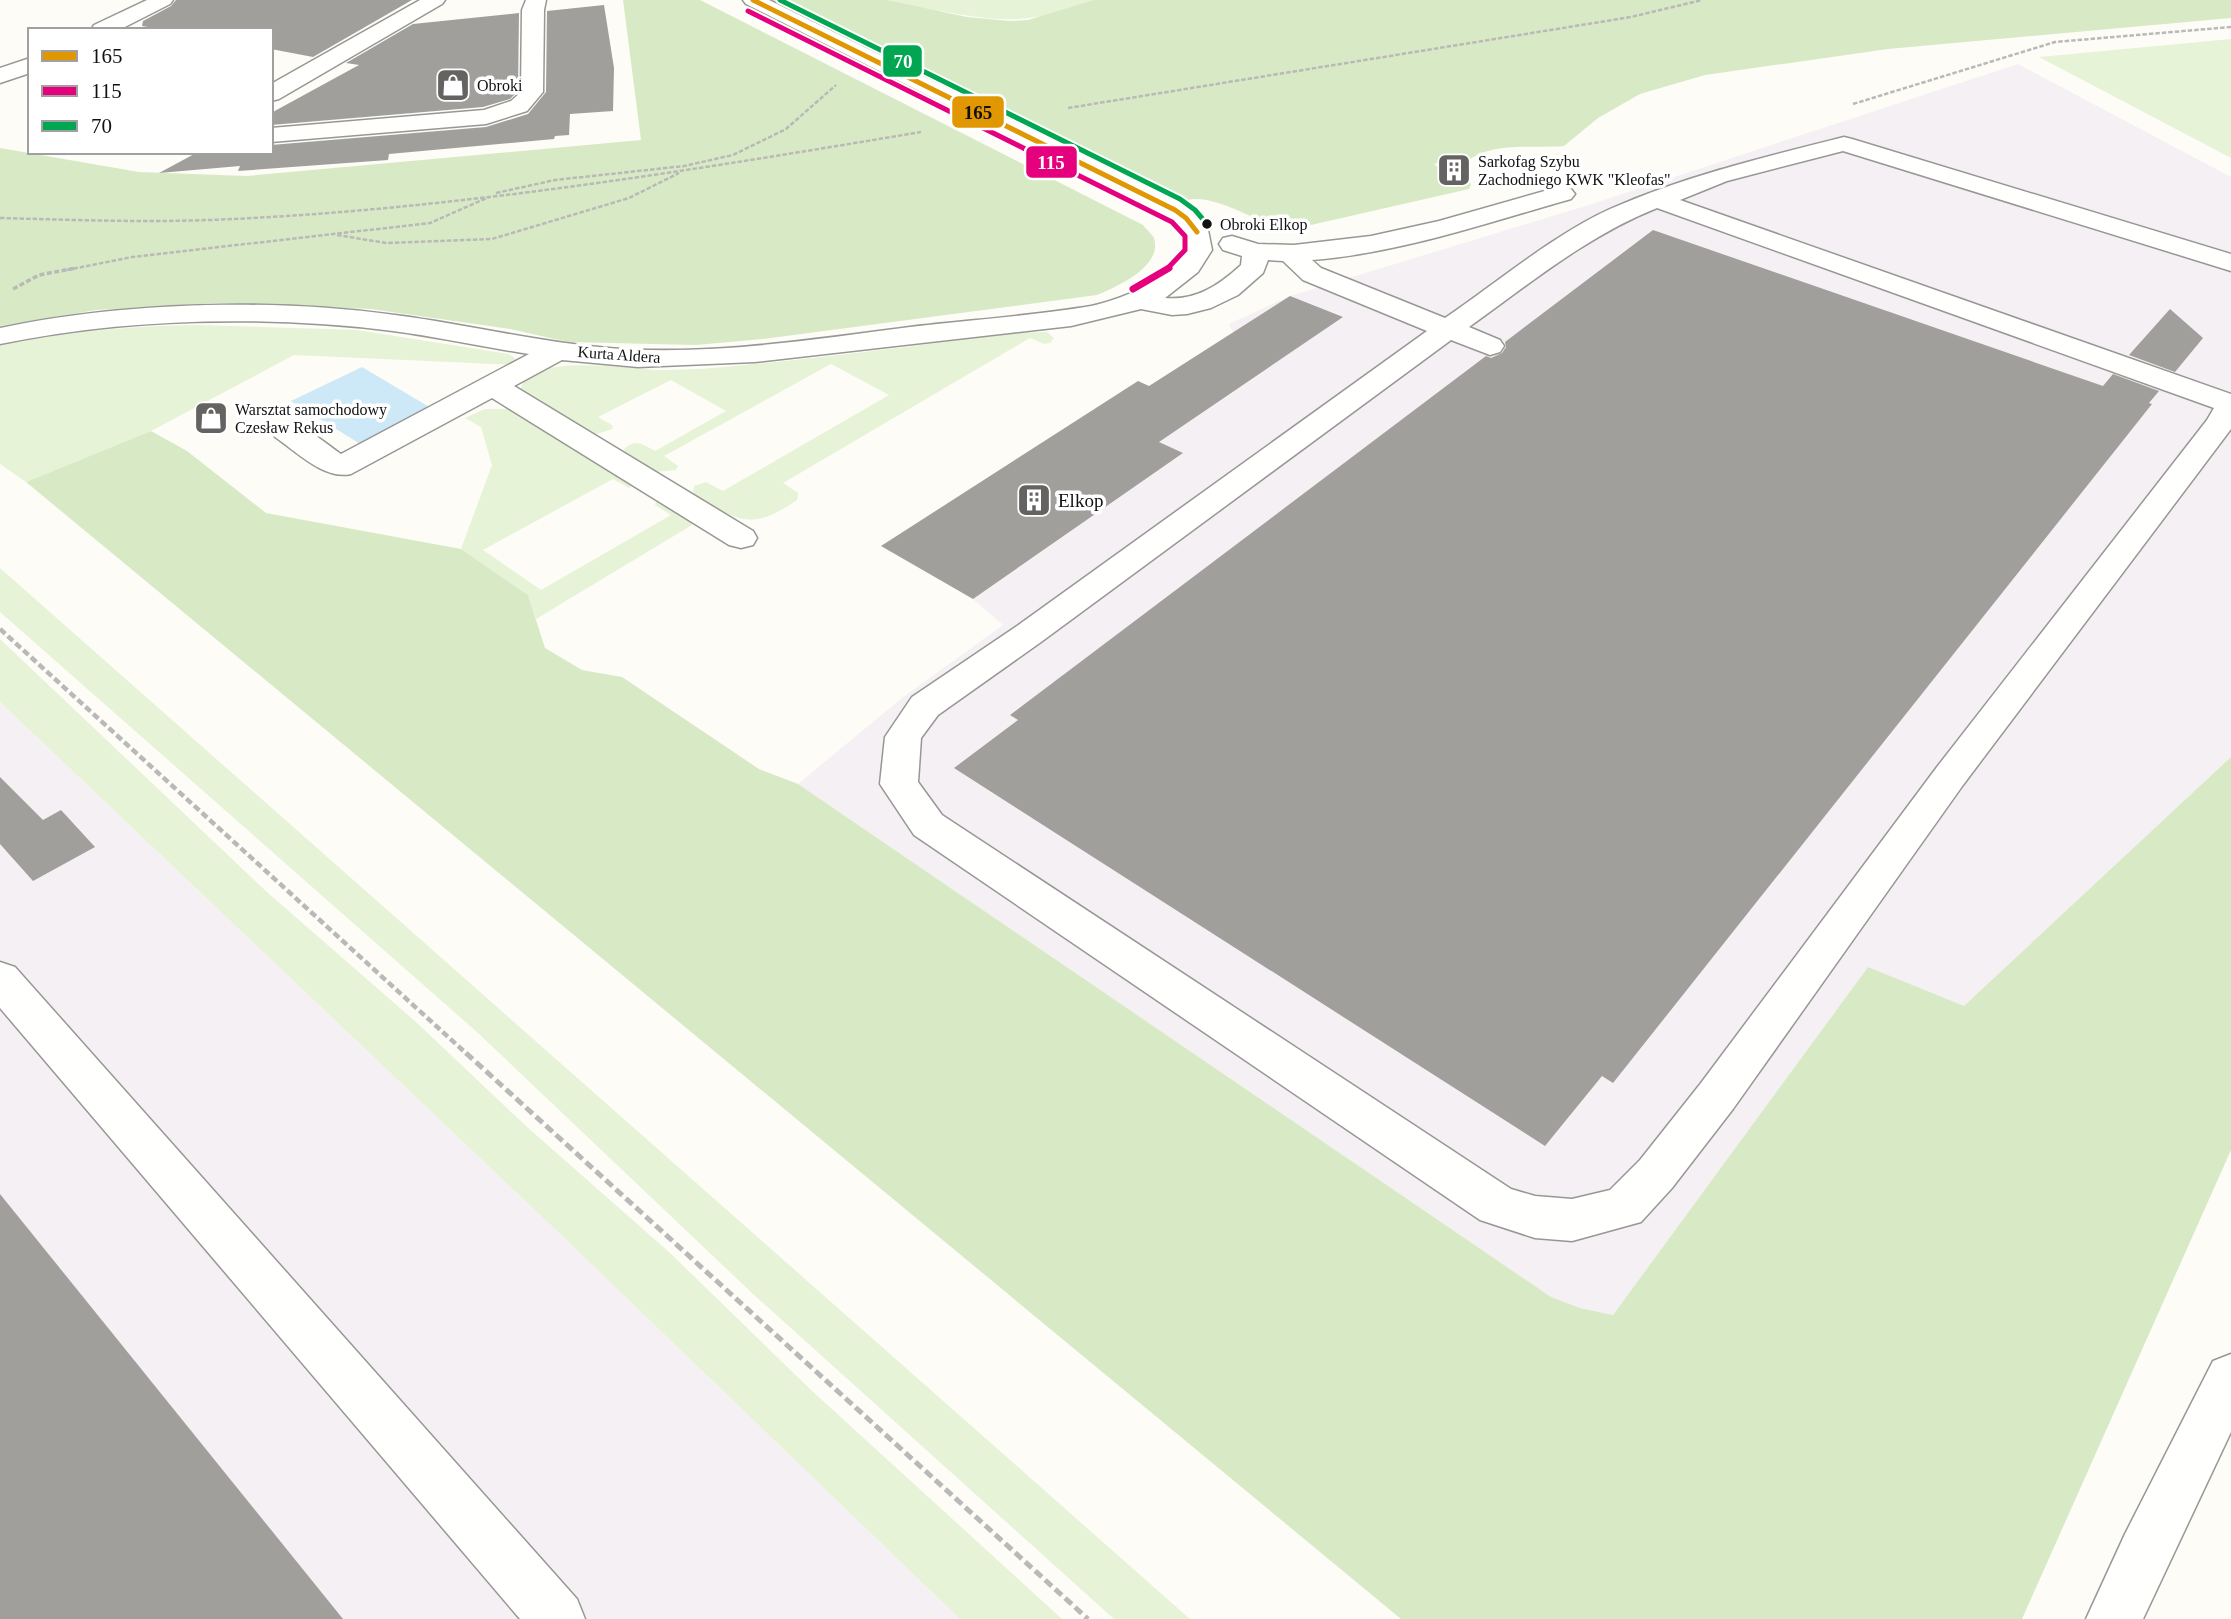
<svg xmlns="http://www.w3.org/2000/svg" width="2231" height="1619" viewBox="0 0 2231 1619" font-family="Georgia,serif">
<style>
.industrial{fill:#f5f0f3}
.green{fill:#e7f3d7}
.forest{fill:#d8eac5}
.water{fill:#cde8f7}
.building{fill:#a19f9c}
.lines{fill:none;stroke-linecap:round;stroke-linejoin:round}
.minor-casing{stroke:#979795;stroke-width:3}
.path-far3{stroke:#b9b9b8;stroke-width:2.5;stroke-dasharray:4.5 2;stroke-linecap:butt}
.path-far2{stroke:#b9b9b8;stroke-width:3.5;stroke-dasharray:5 2.5;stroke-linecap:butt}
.path-far1{stroke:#b9b9b8;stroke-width:4.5;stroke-dasharray:7 3.5;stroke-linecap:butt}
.path{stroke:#b9b9b8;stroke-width:5;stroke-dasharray:9 4.5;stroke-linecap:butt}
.minor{fill:#fffffe;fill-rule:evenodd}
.bus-1-casing{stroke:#fff;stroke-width:9}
.bus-2-far1-casing{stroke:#fff;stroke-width:9}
.bus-2-casing{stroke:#fff;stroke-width:11}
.bus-3-casing{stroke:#fff;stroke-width:9}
.bus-1{stroke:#e09702;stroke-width:5}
.bus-2-far1{stroke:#e5007d;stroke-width:5}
.bus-2{stroke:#e5007d;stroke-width:7}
.bus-3{stroke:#00a651;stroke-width:5}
.bus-dot{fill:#111;stroke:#fff;stroke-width:2.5}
.labels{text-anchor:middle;stroke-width:7;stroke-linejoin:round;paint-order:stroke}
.far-poi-label{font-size:16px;fill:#111;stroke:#fff;text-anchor:start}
.far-bus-label{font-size:16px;fill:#111;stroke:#fff;text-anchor:start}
.far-street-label{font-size:16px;fill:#111;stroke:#fff}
.poi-label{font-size:19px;fill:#111;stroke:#fff;text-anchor:start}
.line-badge{stroke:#fff;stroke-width:2.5}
.badge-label{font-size:19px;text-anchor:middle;font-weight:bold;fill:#fff}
.pale-badge-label{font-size:19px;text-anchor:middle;font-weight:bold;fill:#111}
</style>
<rect width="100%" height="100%" fill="#fdfcf7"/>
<g class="industrial">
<polygon points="2018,64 2231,177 2231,757 1964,1007 1868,967 1613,1315 1580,1308 1551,1297 798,784 902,698 1003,625 973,599 1182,454 1159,442 1239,345 1229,324 1290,296 1592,204"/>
<polygon points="0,702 559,1233 960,1619 0,1619"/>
</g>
<g class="green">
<path d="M887 0H1094C1031 24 1006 23 940 11 922 8 904 6 887 0Z"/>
<polygon points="2231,39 2231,158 2039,57"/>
<path d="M199 325 357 330 509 354 517 360V365L294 355 151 431 26 482 0 464V346C66 331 132 326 199 325Z"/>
<path d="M1047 332 1054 338 1050 343 1044 344 1030 338 783 483 798 493 797 500C751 532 738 521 693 494L694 486 706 482 723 491 889 395 831 364 664 456 678 466 676 470 655 472 625 454 624 449C636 439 642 444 655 451L726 411 671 380 598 417 612 425 613 429 593 435 521 392C520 351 632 369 657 370 700 371 743 365 785 361 863 353 940 342 1018 333Z"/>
<polygon points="485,409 507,409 634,485 629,488 613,479 483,550 541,590 671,515 655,505 656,502 660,501 691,520 692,525 536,619 528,595 461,549 492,465 481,427 465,418"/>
<polygon points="0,568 1190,1619 1114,1619 753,1294 478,1033 0,612"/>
<polygon points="0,639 268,893 416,1022 527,1127 669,1252 811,1390 1062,1619 960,1619 559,1233 0,702"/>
</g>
<g class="forest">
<path d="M623 0H700L1143 225C1146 229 1152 234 1154 238 1163 267 1116 287 1097 295L763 339 696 345 568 342 510 329 371 309 214 303 96 310 0 326V148L139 172 247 176 641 140Z"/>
<path d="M773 0H887L967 17 1010 21 1028 20 1094 0H2231V18L1888 49 1705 75 1640 94 1598 118 1564 146C1532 149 1487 140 1462 166L1452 160 1434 164 1452 178 1465 174 1471 185 1469 189 1289 230 1278 229C1255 219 1207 191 1185 201L999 112Z"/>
<polygon points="151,431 187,451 266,513 461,549 528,595 545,648 582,670 622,677 759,769 798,784 1551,1297 1580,1308 1613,1315 1868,967 1964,1006 2231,757 2231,1150 2022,1619 1401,1619 26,482"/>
</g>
<polygon class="water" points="362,367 436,411 365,447 291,401"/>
<g class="building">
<polygon points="176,0 412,0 313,57 271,49 271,30 165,30 142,26 143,21 171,6"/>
<polygon points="604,5 614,68 613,111 570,114 569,135 555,136 554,139 389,154 388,160 238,171 240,166 159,173 198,152 271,152 271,145 486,127 528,114 546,92 547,11"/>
<polygon points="519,13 518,91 510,99 483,107 271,125 271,113 359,65 346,63 413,24"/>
<polygon points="1653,230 2103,386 2113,374 2159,391 2149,403 2152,404 1613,1083 1602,1076 1545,1146 954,768 1018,720 1010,715 1486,356 1491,358 1502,353 1506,347 1505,342"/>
<polygon points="1290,296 1343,317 1159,442 1183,453 973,599 881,546 1138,381 1149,386"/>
<polygon points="2170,309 2203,338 2175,372 2129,355"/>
<polygon points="0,777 43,820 61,810 95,847 33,881 0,844"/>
<polygon points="0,1194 343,1619 0,1619"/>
</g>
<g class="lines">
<g class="minor-casing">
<g id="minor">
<polygon points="147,0 173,0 170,4 119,30 91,30 94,25"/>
<polygon points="420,0 445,0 442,4 279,99 271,101 271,84"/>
<polygon points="526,0 546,0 544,10 543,92 527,111 486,124 271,142 271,128 484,110 511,101 521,92 522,10"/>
<path d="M743 0H769L1184 205 1208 230 1212 250 1198 272 1165 298C1196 301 1219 285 1241 265L1242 256 1223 250 1219 244 1223 238 1232 236 1258 244 1294 245 1371 236 1439 221 1562 186 1571 189 1575 194 1571 199C1486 223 1401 253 1312 260L1321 268 1445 318C1495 284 1556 233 1610 209 1685 176 1764 157 1844 137L1852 139 2231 254V271L1843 151 1727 181 1680 200 2231 394V429L1963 785 1733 1109 1672 1188 1641 1222 1572 1241 1535 1238 1480 1220 914 835 880 784 885 737 912 697 1017 626 1427 331 1303 280 1283 261 1268 260 1263 273 1238 295 1211 308 1187 314 1172 315 1141 309 1071 326 755 362 638 367 562 360 514 386 753 531 757 538 753 545 741 548 729 545 492 398 351 474C324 480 297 452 275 437L271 431 275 425C300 419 322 441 341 454L529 354C484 347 438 337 393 331 266 315 125 318 0 344V328C122 302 272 298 395 315 466 324 536 342 608 348 708 356 810 340 910 327 970 320 1031 316 1091 306 1119 300 1193 274 1185 236L1166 215 746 4ZM1657 208 2214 408 2207 420 1937 767 1701 1083 1640 1160 1610 1190 1572 1199 1535 1196 1511 1189 942 815 918 782 921 738 938 715 1041 642 1451 340 1490 355 1500 352 1504 346 1500 340 1469 327C1529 284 1587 236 1657 208Z"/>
<polygon points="30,58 30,73 0,83 0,68"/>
<polygon points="0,962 15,967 577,1599 585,1619 520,1619 0,1008"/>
<polygon points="2231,1354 2231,1432 2143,1619 2086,1619 2125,1534 2213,1361"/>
</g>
</g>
<g class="path-far3">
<polyline points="1853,104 2055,42 2231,27"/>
<polyline points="1068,108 1631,17 1702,0"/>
<polyline points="496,193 555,180 684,166 733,155 786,129 836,85"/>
<path d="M0 218C78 220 155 223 233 219 464 208 693 170 921 132"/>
<polyline points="337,235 386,243 492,239 629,198 679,173"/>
<polyline points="67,270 132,257 430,223 489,197"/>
</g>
<polyline class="path-far2" points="13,289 39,275 76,268"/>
<polyline class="path-far1" points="0,629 468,1055"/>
<polyline class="path" points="466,1053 1088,1619"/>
<use href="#minor" class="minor"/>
<g class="bus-1-casing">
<polyline id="bus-1" points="753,0 1175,210 1186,218 1197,232"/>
</g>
<g class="bus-2-far1-casing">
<polyline id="bus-2-far1" points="748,11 1172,222 1185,236 1185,250 1166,270"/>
</g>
<g class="bus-2-casing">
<polyline id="bus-2" points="1133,289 1169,268"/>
</g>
<g class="bus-3-casing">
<polyline id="bus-3" points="780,0 1180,199 1195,210 1207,224"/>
</g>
<use href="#bus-1" class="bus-1"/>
<use href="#bus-2-far1" class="bus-2-far1"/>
<use href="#bus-2" class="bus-2"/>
<use href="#bus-3" class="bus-3"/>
</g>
<defs>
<g id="shop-square" transform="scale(1.75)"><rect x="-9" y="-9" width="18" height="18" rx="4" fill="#646362" stroke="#fff"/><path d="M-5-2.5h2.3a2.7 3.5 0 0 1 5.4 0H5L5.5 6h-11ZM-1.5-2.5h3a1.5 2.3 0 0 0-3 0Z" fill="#fff"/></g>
<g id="building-square" transform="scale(1.75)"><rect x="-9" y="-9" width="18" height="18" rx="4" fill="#646362" stroke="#fff"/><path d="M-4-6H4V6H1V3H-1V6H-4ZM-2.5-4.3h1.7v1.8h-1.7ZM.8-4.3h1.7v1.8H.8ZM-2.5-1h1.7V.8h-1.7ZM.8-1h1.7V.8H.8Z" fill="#fff"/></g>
</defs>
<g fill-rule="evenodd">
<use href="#shop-square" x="453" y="85"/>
<use href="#building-square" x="1454" y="170"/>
<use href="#shop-square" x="211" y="418"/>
<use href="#building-square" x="1034" y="500"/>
</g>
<circle class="bus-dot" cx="1207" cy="224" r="6"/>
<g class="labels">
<g class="far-poi-label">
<text x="477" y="91">Obroki</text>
<text x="1478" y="167">Sarkofag Szybu<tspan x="1478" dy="18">Zachodniego KWK "Kleofas"</tspan></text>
<text x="235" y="415">Warsztat samochodowy<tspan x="235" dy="18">Czesław Rekus</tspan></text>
</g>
<g class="far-bus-label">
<text x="1220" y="230">Obroki Elkop</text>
</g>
<g class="far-street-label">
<text transform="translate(619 354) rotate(4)" y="6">Kurta Aldera</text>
</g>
<g class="poi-label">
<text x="1058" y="507">Elkop</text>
</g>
</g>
<g class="line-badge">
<rect x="882" y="44" width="41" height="34" rx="7" fill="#00a651"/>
<rect x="951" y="95" width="54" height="34" rx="7" fill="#e09702"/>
<rect x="1025" y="145" width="53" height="34" rx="7" fill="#e5007d"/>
</g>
<g class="badge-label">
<text x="903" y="68">70</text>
<text x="1051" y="169">115</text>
</g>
<g class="pale-badge-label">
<text x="978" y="119">165</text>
</g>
<rect x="28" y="28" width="245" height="126" fill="#ffffff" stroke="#a0a0a0" stroke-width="2"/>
<rect x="42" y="51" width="35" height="10" fill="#e09702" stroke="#a0a0a0" stroke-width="2"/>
<text x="91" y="63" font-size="21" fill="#111111">165</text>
<rect x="42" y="86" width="35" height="10" fill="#e5007d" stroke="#a0a0a0" stroke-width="2"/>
<text x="91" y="98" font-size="21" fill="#111111">115</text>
<rect x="42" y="121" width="35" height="10" fill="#00a651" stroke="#a0a0a0" stroke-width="2"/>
<text x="91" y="133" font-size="21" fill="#111111">70</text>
</svg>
